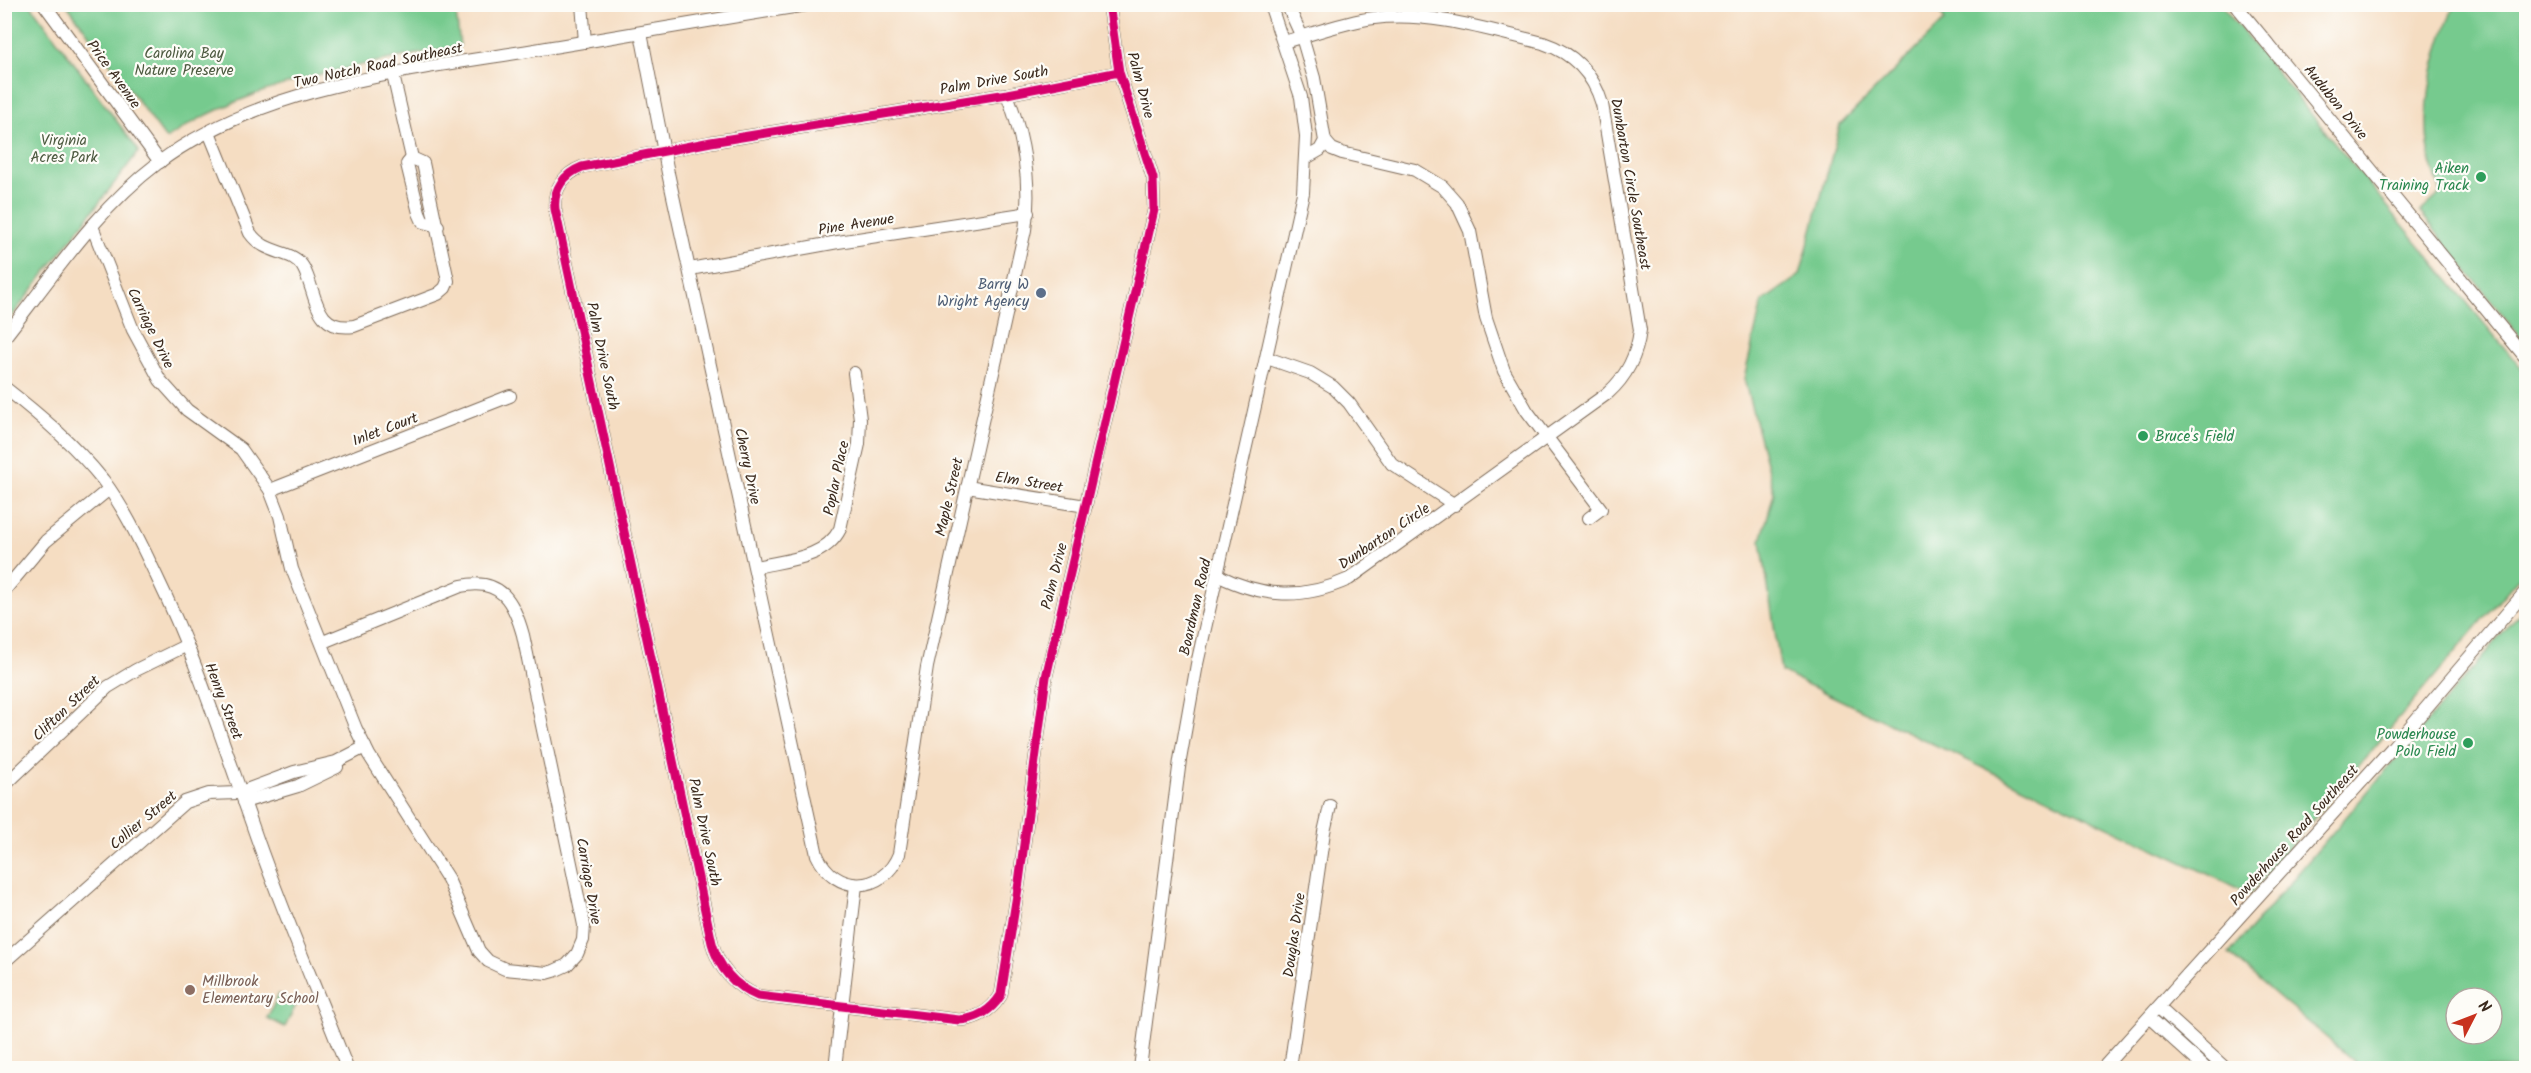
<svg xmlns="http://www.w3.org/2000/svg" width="2531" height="1073" viewBox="0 0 2531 1073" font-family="Kalam,sans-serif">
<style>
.green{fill:#76ca8e;stroke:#587a56;stroke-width:1.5;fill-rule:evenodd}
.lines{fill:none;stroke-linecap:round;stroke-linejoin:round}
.minor-casing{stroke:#7c6957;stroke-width:14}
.minor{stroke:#fff;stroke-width:12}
.cycleway-casing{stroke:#fdfcf7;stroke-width:13}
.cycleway{stroke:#d6006c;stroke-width:9}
.leisure-dot{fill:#2e9e5b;stroke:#fdfcf7;stroke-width:2}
.service-dot{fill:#5c6f8a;stroke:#fdfcf7;stroke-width:2}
.education-dot{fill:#8d6e63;stroke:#fdfcf7;stroke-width:2}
.labels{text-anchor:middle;stroke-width:4.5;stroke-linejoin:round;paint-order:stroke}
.park-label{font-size:15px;fill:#4d5a40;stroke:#fdfcf7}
.street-label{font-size:15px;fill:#3b2a1e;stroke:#fdfcf7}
.leisure-label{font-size:15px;fill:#27864d;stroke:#fdfcf7;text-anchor:end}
.service-label{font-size:15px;fill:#4e5e75;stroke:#fdfcf7;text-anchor:end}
.education-label{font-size:15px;fill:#785e54;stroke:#fdfcf7;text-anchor:start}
</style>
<rect width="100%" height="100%" fill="#fdfcf7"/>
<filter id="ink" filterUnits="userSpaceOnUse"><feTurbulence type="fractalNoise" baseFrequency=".0167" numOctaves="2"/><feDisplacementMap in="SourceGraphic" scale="12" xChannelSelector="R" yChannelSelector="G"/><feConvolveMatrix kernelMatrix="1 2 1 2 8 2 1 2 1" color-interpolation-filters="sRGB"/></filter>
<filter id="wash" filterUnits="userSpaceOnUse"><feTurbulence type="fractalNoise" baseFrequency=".008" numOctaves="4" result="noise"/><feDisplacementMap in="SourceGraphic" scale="24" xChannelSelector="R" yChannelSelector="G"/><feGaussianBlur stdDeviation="1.35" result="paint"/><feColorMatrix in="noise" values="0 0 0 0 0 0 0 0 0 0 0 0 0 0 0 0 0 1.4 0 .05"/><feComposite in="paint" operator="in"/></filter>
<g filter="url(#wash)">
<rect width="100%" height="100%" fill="#f5ddc2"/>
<g class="green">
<polygon points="5,4 31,5 139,151 5,325"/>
<path d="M67 5H455L460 46C374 62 284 76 205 116 192 122 179 131 166 139Z"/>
<polygon points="1934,5 2221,5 2526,374 2526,569 2250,894 1781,672 1761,541 1774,493 1744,379 1762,302 1800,275 1840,125 1945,20"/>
<path d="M2454 5H2526V344L2420 212 2441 193C2438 183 2434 172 2431 162 2419 109 2435 53 2454 5Z"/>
<path d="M2526 606V1068H2362L2229 954ZM2456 998H2492V1034H2456Z"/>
<polygon points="279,994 297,1003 285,1027 267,1018"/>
</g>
</g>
<g filter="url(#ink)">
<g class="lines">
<g class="minor-casing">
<g id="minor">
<polyline points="44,4 160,162"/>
<polyline points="582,4 585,42"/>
<path d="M1109 4 1119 72 1153 178 1154 210 1046 677 1019 882 1001 995C991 1011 978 1019 959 1020L758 996C734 986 719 969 712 943L555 209C553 189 564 174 582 167L711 142 1007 94 1119 72"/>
<polyline points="1287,4 1302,37 1314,78 1325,141 1320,150 1306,158"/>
<polyline points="2235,4 2526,358"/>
<path d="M641 33 668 173 817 855C835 895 883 894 899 854L927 667 1025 230C1032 182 1024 138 1007 94"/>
<path d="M209 132 250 233C266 256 293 249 303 267 317 292 313 332 354 326L438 294 445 288 448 281 423 163 412 158 393 75"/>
<polyline points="1325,141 1332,149 1342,153 1415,170 1443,187 1457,203 1470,231 1486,318 1504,371 1527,411 1601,509 1589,518"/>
<polyline points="412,158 407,164 419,213 423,222 438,226"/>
<path d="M92 226 133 330 160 380 187 410 241 449 270 490 280 516 292 569 356 729 369 755 448 879 479 951 488 961 505 969 547 973 554 971 567 965 577 954 583 940 584 925 523 635C514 602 501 577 461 586L323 642"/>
<polyline points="690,269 838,242 1028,213"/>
<path d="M4 338C52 277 96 210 158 163 263 84 415 70 541 49 632 34 722 18 813 4"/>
<polyline points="1267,358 1310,373 1333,387 1349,403 1392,464 1455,505"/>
<path d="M4 387C40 415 74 444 103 480 125 509 140 542 156 575 195 655 222 740 252 824 280 907 316 987 347 1068"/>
<polyline points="967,487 1086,506"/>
<polyline points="270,490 510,396"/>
<path d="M756 567C786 560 825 559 840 529L859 444 860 419 854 373"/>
<path d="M1217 575C1263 598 1303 600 1349 579L1608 393C1627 376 1637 356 1640 330L1602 104C1593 73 1573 53 1543 43 1489 30 1430 11 1374 18 1343 22 1313 34 1284 42"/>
<polyline points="4,591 46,541 109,489"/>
<polyline points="4,786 108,687 136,670 187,645"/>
<polyline points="244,802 298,786 337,767"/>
<polyline points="4,962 185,802 209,794 238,793 294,772 336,762 365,747"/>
<polyline points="2159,1008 2225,1068"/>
<polyline points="2150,1018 2205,1068"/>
<polyline points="835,1068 856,885"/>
<polyline points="1140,1068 1180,760 1197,664 1303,193 1306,136 1301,97 1270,4"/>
<polyline points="1290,1068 1324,832 1330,806"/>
<polyline points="2103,1068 2391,749 2526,591"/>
</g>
</g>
<use href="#minor" class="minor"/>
<g class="cycleway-casing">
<path id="cycleway" d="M1109 4 1119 72 1153 178 1154 210 1046 677 1019 882 1001 995C991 1011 978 1019 959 1020L758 996C734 986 719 969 712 943L555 209C553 189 564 174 582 167L711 142 1007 94 1119 72"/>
</g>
<use href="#cycleway" class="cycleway"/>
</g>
</g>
<g class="leisure-dot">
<circle cx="2481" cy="177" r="6"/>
<circle cx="2143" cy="436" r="6"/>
<circle cx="2468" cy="743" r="6"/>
</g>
<circle class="service-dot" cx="1041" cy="293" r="6"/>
<circle class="education-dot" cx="190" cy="990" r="6"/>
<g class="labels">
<g class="park-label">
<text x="184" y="58">Carolina Bay<tspan x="184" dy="17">Nature Preserve</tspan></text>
<text x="64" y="145">Virginia<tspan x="64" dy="17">Acres Park</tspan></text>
</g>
<g class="street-label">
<text transform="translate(378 65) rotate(-12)" y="5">Two Notch Road Southeast</text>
<text transform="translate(114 74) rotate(54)" y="5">Price Avenue</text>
<text transform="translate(994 80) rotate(-10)" y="5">Palm Drive South</text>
<text transform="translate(1141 85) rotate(75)" y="5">Palm Drive</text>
<text transform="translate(2336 102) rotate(51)" y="5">Audubon Drive</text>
<text transform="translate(1631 184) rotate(80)" y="5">Dunbarton Circle Southeast</text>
<text transform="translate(856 224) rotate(-9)" y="5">Pine Avenue</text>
<text transform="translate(151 328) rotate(64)" y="5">Carriage Drive</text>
<text transform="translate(603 356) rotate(78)" y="5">Palm Drive South</text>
<text transform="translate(385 429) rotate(-21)" y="5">Inlet Court</text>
<text transform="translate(748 466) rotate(78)" y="5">Cherry Drive</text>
<text transform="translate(836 478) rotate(-78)" y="5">Poplar Place</text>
<text transform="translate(1029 482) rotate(9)" y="5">Elm Street</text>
<text transform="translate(949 497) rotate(-77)" y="5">Maple Street</text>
<text transform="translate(1384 536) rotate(-34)" y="5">Dunbarton Circle</text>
<text transform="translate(1054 576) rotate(-76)" y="5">Palm Drive</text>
<text transform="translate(1195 607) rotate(-77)" y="5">Boardman Road</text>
<text transform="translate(224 701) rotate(69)" y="5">Henry Street</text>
<text transform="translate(66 708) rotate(-44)" y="5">Clifton Street</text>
<text transform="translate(143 820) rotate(-40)" y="5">Collier Street</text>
<text transform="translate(705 832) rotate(78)" y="5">Palm Drive South</text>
<text transform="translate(2294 835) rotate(-48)" y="5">Powderhouse Road Southeast</text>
<text transform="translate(589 881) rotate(80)" y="5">Carriage Drive</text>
<text transform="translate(1294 935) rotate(-82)" y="5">Douglas Drive</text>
</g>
<g class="leisure-label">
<text x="2469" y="173">Aiken<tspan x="2469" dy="17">Training Track</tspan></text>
<text x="2155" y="441" text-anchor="start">Bruce's Field</text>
<text x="2456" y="739">Powderhouse<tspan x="2456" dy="17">Polo Field</tspan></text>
</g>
<g class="service-label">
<text x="1029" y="289">Barry W<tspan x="1029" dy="17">Wright Agency</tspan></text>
</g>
<g class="education-label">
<text x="202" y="986">Millbrook<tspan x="202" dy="17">Elementary School</tspan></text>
</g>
</g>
<rect width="2531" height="1073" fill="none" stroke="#fdfcf7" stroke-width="24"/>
<g transform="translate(2474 1016) rotate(48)"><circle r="28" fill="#fdfcf7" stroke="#afa8a0" stroke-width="1.5"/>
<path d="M0-4.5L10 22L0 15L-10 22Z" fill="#c8321e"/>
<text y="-9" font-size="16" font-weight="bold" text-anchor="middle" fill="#3b2a1e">N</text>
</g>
</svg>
